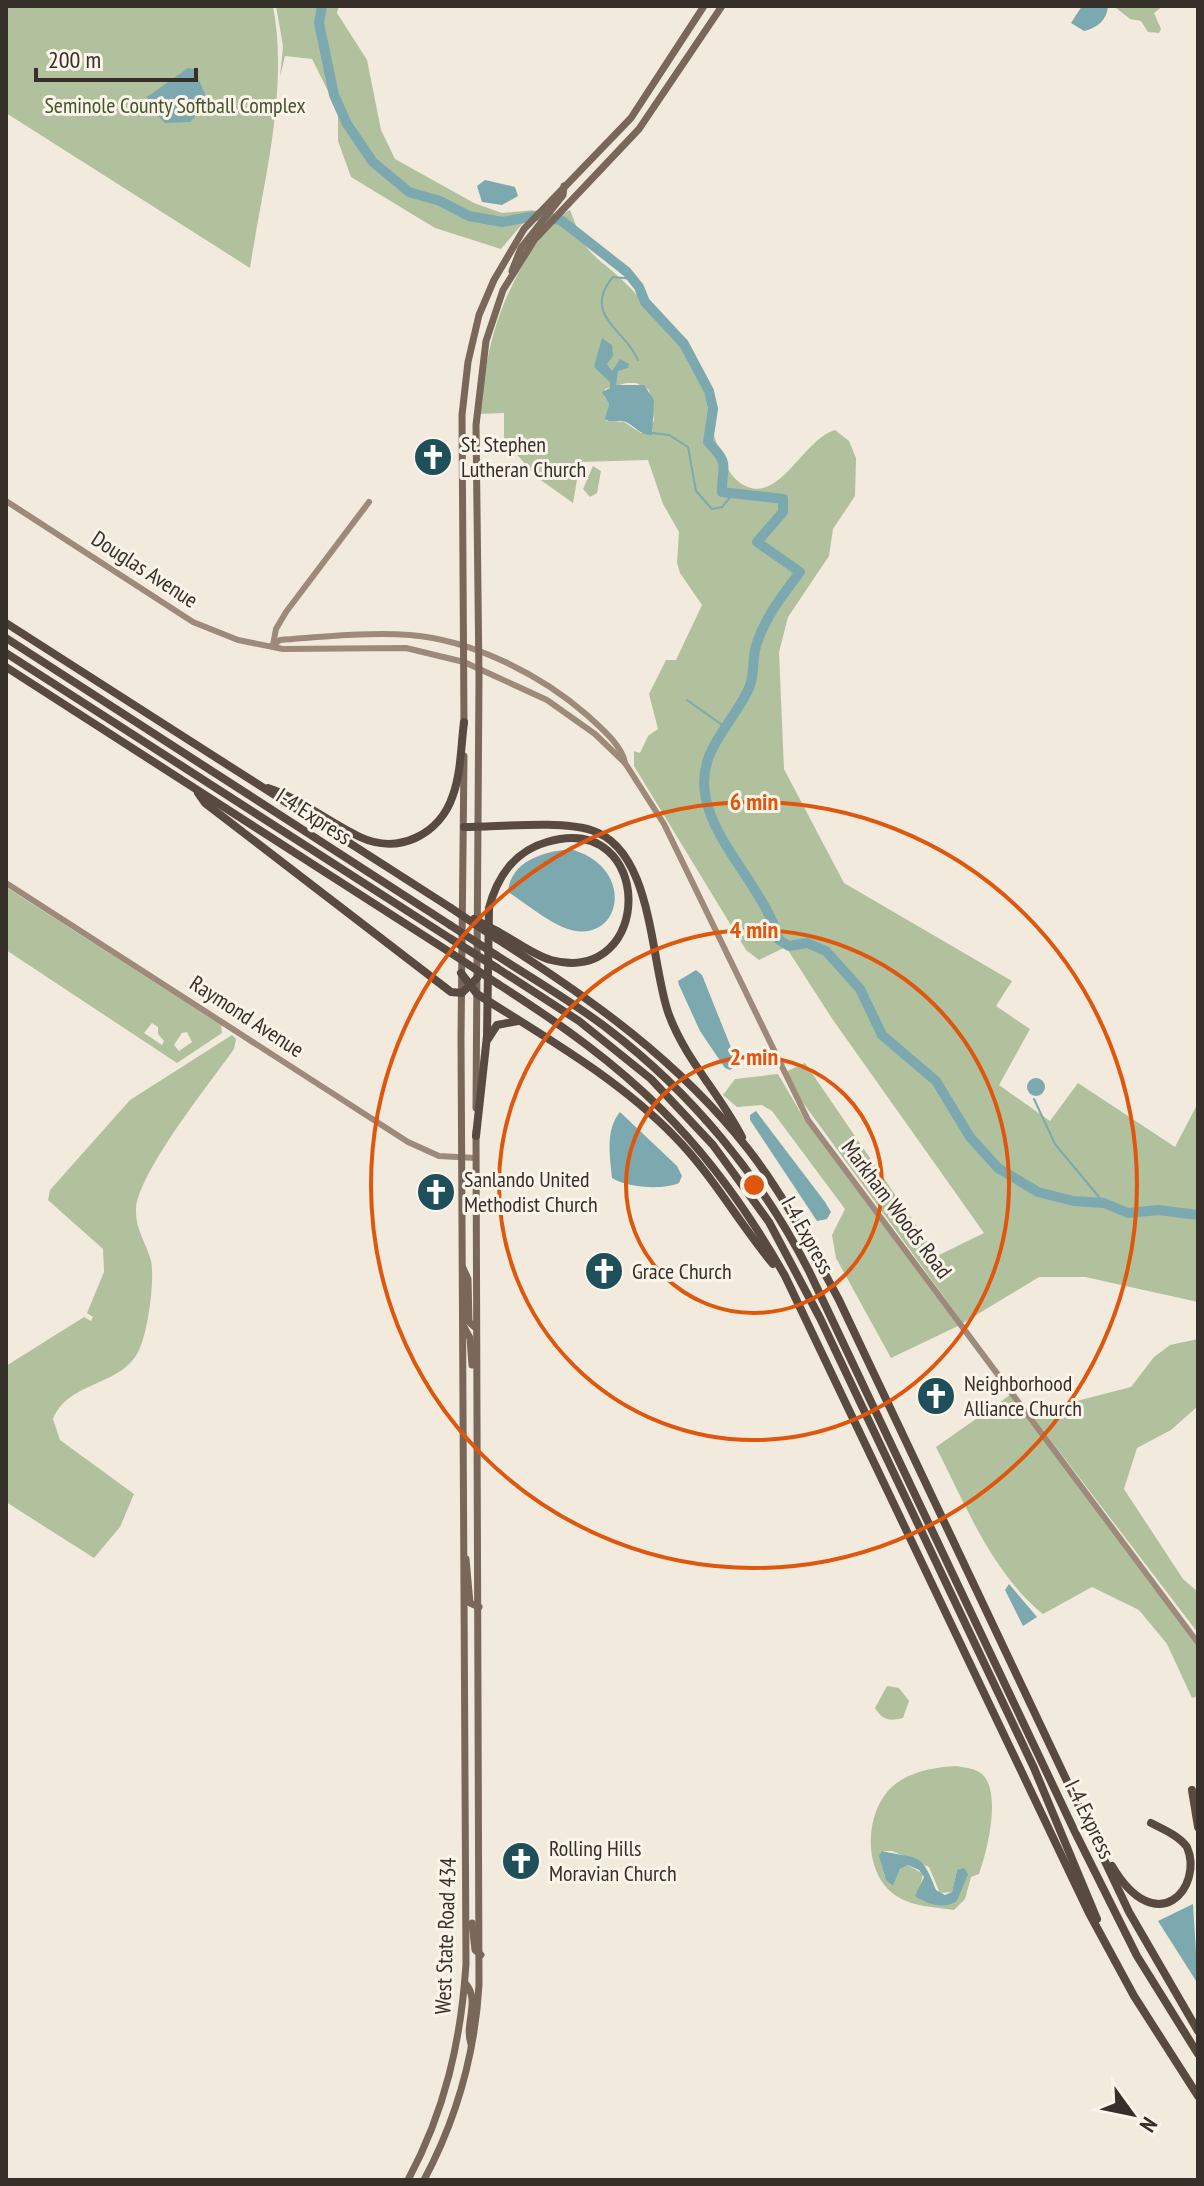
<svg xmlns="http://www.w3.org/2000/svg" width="1204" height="2186" viewBox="0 0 1204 2186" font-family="'PT Sans Narrow',sans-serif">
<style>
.green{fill:#b2c19d;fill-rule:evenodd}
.water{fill:#7ca9af}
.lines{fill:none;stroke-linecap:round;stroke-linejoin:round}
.stream{stroke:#7ca9af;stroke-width:2}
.river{stroke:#7ca9af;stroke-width:10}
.secondary{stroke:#9e8a7a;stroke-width:6}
.primary{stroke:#79675a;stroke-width:7}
.highway{stroke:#584a40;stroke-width:8}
.highway-bridge{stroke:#584a40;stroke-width:8}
.ring{fill:none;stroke:#df570d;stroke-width:4}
.labels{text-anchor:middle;stroke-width:6;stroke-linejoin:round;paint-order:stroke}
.park-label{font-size:22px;fill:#43552d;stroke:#faf4ea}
.poi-label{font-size:22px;fill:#372f29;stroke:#faf4ea;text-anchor:start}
.street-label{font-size:22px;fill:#372f29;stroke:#faf4ea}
.centre{fill:#df570d;stroke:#faf4ea;stroke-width:4}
.ring-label{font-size:24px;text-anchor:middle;font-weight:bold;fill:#df570d;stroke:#faf4ea;stroke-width:6;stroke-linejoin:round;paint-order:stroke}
</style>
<rect width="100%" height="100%" fill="#f2eadd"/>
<g class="green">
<path d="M6 6H273C289 91 263 183 250 268L6 113Z"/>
<polygon points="276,6 339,6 337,13 367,60 381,130 395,159 474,203 502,213 534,210 501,249 435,228 351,177 338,141 338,111 312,59 285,56 280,77 283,46"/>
<polygon points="1163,6 1154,13 1161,29 1159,33 1148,32 1141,21 1130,19 1115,7"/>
<path d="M570 210C575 222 580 239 588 249 597 260 610 268 620 278 643 299 698 360 704 390 710 417 718 476 748 487 781 500 805 438 835 430L849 441 856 458 855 496 833 529 829 556 788 617 779 652 784 769 844 883 1012 981 996 1006 1030 1029 999 1085 1050 1121 1078 1083 1175 1147 1198 1103V1302L1085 1277H1039L963 1323 796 1093 785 1072 805 1063 937 1256 984 1233 833 1020 786 947 759 960 746 950 634 766V751L640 753 648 736 658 729 649 694 666 660H676L702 605 680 573 677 563 679 532 663 504 648 460 580 462 573 503 535 476 504 439V413L479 414C488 346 495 309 532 250 542 234 553 218 570 210ZM626 383H636L649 390 654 421 650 424 653 431 641 433 624 422 606 421 609 404 604 396 605 389Z"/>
<polygon points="593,466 601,471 597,493 590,497 583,489"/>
<path d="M6 887 221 1025 222 1033 177 1063 6 950ZM152 1023 158 1027V1034L164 1041 162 1045 144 1033ZM187 1032 192 1042 179 1051 174 1045 182 1033Z"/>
<path d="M232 1035 236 1039 234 1049C210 1083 139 1171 136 1209 135 1229 146 1242 151 1261 155 1279 148 1332 139 1350 122 1387 69 1380 53 1419L60 1440 134 1494 120 1527 94 1558 6 1502V1366L84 1317 91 1321 93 1317 87 1313 104 1272 103 1249 48 1200 50 1190 130 1100Z"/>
<polygon points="778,1074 806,1122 958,1326 891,1358 836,1258 832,1235 845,1209 772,1111 762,1105 737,1107 723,1095 735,1079"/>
<polygon points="1198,1339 1198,1406 1171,1430 1137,1448 1124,1489 1183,1579 1198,1592 1198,1633 1030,1413 1131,1387 1154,1357 1170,1345"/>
<path d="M1010 1395 1198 1648V1696L1192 1698 1167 1644 1139 1610 1092 1587 1043 1614C992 1573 965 1504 936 1447Z"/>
<path d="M887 1686 899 1688 909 1701 903 1718C890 1721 883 1721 875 1708Z"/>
<path d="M957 1766C965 1768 975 1768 982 1774 1002 1792 987 1852 979 1874L971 1877 965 1899 954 1910C934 1907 912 1907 895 1895 862 1872 864 1811 893 1786 910 1771 936 1767 957 1766ZM882 1851H892L929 1867 940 1893 952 1892 957 1870 965 1879 957 1901 938 1904 920 1887 923 1874 908 1865 900 1869 893 1885 884 1875Z"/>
</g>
<g class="water">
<path d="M1082 6H1108C1107 20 1097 28 1084 31L1071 23Z"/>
<polygon points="188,68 194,69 205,94 205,106 190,122 165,123 151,109 147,97"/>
<polygon points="485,180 515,187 518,196 502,205 482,202 477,186"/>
<path d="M602 338 612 345 613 356 607 364 612 371 620 359 629 364 628 368 618 371 616 385H644L654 400 652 435C640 435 636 427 626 422 617 419 612 424 605 419L609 404 602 392 610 388V382L594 367Z"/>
<path d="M570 849C637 867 622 943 571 930 550 924 527 904 508 892 511 860 544 852 570 849Z"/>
<polygon points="696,970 702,975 736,1060 737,1065 730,1070 725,1068 700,1031 679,985 678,981"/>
<circle cx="1036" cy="1087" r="9"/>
<polygon points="756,1111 825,1202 831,1212 827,1219 817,1221 750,1120 750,1115"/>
<path d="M620 1112 677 1166 682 1176 679 1183C664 1190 627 1188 612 1178 610 1156 605 1130 620 1112Z"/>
<polygon points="1009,1584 1037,1617 1023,1626 1005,1590"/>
<path d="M882 1851C918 1860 921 1850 936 1890L945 1895 952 1892 957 1870 964 1868 968 1874 957 1901C944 1910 927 1904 915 1896L924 1877 919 1870 908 1865 900 1869 893 1886 886 1880 879 1856Z"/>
<polygon points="1193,1904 1198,1984 1158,1921"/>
</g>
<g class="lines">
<g class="stream">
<path d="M633 279 613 277C581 315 626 330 638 360"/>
<polyline points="652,433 669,435 688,447 696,491 712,509 722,507 732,495"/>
<polyline points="687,700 725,727"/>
<polyline points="1034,1099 1055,1144 1104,1203"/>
</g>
<path class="river" d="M322 6 319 23 334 95 347 124 373 162 409 192 440 201 469 216 502 222 541 215 562 221 627 272 639 287 645 302 684 344 709 391 713 409 708 442C732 466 721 466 722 492L783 499V512L757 542 800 572C783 594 764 619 756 646 752 660 755 675 749 688 732 726 695 752 706 799 716 847 764 888 779 940L789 946 807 943 826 951 860 989 882 1035 936 1081 970 1137 998 1168 1038 1192 1073 1201 1104 1203 1128 1213 1158 1210 1198 1215"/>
<g class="secondary">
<polyline points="6,501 193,622 238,640 283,649 406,648 464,662 547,700 595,734 625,763 664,824 808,1120 1198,1643"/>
<path d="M273 645 280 640C323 637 367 632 410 635 472 640 540 674 587 715 600 727 622 745 625 763"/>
<polyline points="273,645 276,629 286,612 369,502"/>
<polyline points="6,883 408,1142 439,1156 476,1158"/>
</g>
<g class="primary">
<polyline points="512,271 521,248 563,195 564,186"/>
<polyline points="464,724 462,415 468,362 479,315 494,280 524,229 631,118 704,6"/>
<polyline points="476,1108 479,677 476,425 486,341 503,290 535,239 639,129 722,6"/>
<polyline points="463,1268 468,1279 469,1322 476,1328"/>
<polyline points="464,1327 470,1338 472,1365"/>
<polyline points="466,1559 470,1603 479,1607"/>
<polyline points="472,1923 475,1950 481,1955"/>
<path d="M465 1983C481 2000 464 2024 471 2044"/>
<path d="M408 2180C445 2111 461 2041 466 1964L461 1038 464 756"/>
<path d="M424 2180C456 2120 475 2053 479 1985L476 1132"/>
</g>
<g class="highway">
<polyline points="6,623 451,908"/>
<polyline points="6,638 450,925"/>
<polyline points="6,653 451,939"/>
<polyline points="6,667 451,953"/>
<path d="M268 788C301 799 328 822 360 837 398 855 440 835 453 795 461 773 461 746 464 722"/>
<polyline points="198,793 205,803 451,992 462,993 477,978"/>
<path d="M464 827C498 827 561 820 591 830 653 849 650 959 668 1012 684 1058 720 1094 742 1137"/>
<path d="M497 939C591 999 678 1060 748 1149 784 1195 811 1248 839 1300L1129 1912 1198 2031"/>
<path d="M496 955C533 979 573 1002 608 1029 692 1093 761 1177 809 1271L1075 1832 1137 1956 1198 2054"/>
<polyline points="497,968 579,1021 651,1079 713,1145 769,1222 820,1318 1034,1768 1097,1919"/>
<path d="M461 973 477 994C545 1037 619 1079 676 1138 713 1176 739 1223 773 1264"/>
<path d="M498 984C630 1068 707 1138 785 1276L1089 1913 1134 1996 1198 2096"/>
<polyline points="488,1039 497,1025 518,1021"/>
<path d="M476 1136 487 1036 489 908C497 877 515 851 547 842 655 810 655 987 551 960 533 955 514 940 497 931"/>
<polyline points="1192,1790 1198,1827"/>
<path d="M1112 1866C1157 1942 1204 1887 1187 1847 1179 1836 1163 1829 1151 1823"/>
</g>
<g class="highway-bridge">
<polyline points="451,908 497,939"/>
<polyline points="474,919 497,931"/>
<polyline points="450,925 496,955"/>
<polyline points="451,939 497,968"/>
<polyline points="451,953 498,984"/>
</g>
</g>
<g class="ring">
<circle cx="754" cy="1185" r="128"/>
<circle cx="754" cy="1185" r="255"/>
<circle cx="754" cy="1185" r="383"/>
</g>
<defs>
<g id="church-disc" transform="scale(2)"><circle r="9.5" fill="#1f5059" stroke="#faf4ea"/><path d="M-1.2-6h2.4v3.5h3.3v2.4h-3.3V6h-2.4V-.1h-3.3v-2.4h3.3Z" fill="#fff"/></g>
</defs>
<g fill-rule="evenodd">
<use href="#church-disc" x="433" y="457"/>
<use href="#church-disc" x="436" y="1192"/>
<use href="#church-disc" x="604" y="1271"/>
<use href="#church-disc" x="936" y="1396"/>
<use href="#church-disc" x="521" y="1861"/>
</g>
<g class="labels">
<g class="park-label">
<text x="175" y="113">Seminole County Softball Complex</text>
</g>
<g class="poi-label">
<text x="461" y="452">St. Stephen<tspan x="461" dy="25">Lutheran Church</tspan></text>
<text x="464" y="1187">Sanlando United<tspan x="464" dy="25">Methodist Church</tspan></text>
<text x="632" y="1279">Grace Church</text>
<text x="964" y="1391">Neighborhood<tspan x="964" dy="25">Alliance Church</tspan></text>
<text x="549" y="1856">Rolling Hills<tspan x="549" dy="25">Moravian Church</tspan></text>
</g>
<g class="street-label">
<text transform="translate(145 569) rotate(33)" y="8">Douglas Avenue</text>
<text transform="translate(314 816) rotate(33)" y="8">I-4 Express</text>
<text transform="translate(247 1016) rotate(33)" y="8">Raymond Avenue</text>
<text transform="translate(897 1209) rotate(53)" y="8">Markham Woods Road</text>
<text transform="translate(808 1235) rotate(61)" y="8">I-4 Express</text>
<text transform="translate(1090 1819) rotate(64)" y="8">I-4 Express</text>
<text transform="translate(445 1936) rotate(-88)" y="8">West State Road 434</text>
</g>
</g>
<circle cx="754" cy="1185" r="12" class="centre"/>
<g class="ring-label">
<text x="754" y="810">6 min</text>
<text x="754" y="938">4 min</text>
<text x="754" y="1065">2 min</text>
</g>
<rect width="1204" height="2186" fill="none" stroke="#372f29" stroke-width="16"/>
<g transform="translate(1132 2114) rotate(123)" stroke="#faf4ea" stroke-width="6" paint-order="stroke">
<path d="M0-6L14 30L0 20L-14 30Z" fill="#372f29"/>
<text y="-12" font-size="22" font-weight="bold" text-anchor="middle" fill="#372f29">N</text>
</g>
<path d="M36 68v12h160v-12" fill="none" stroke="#372f29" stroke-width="4"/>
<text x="48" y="68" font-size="24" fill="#372f29" stroke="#faf4ea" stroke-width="6" paint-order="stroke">200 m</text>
</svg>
